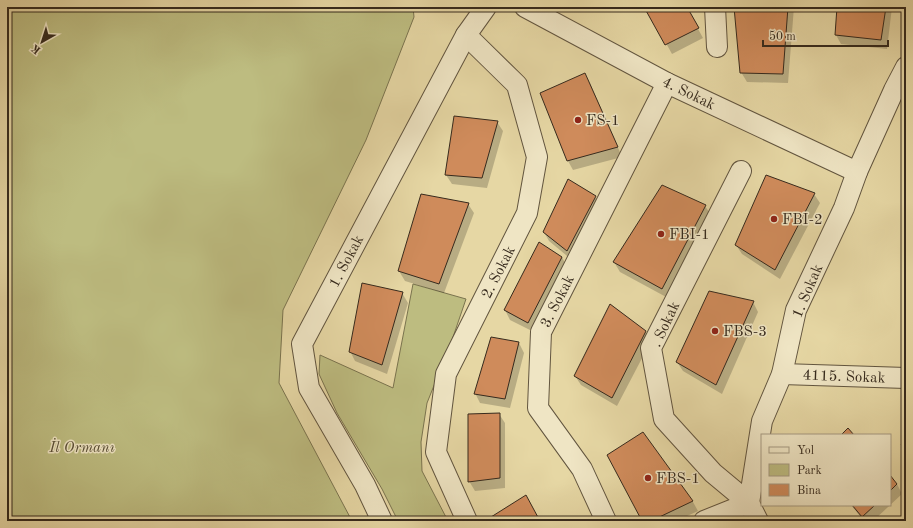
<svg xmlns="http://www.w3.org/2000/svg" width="913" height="528" viewBox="0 0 913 528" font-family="'Old Standard TT',serif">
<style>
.green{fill:#bdbc80;stroke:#7a734e}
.shadow{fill:#0003}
.building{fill:#cf8b5b;stroke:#362a1d}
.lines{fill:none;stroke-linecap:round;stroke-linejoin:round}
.street-casing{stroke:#62553f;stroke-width:22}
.street{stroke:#efe5c4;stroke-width:20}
.poi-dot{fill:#8f2418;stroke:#efe5c4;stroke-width:1.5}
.labels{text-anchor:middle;stroke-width:3;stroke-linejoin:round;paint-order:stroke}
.street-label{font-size:15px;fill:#362a1d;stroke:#efe5c4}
.poi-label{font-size:15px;fill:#362a1d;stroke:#efe5c4;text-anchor:start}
.park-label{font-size:15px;font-style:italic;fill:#584e36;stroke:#efe5c4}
</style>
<rect width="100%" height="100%" fill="#e6d7a4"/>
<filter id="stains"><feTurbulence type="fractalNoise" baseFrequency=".005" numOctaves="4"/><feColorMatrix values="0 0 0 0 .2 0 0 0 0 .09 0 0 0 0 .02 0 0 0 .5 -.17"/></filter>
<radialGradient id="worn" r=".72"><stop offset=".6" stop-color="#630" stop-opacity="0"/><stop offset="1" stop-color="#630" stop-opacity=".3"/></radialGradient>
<g class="green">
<polygon points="14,7 413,7 414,17 366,140 283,310 279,383 352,521 7,521 7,15"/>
<polygon points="413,284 466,299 451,343 427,403 421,442 422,471 448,521 398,521 382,489 337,413 319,374 320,355 393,388"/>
</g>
<g class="shadow">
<polygon points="646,7 686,7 703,38 672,54"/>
<polygon points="735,7 794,7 788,83 747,82 741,72"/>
<polygon points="838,7 892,7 887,49 841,44 836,35"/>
<polygon points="585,74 590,83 622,157 573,170 568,161"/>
<polygon points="497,122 503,131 487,188 452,184 446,175"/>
<polygon points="814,194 820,203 780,279 742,254 736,245"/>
<polygon points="595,197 601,206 572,260 549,241 544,232"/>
<polygon points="468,204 474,213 444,293 405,281 399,271"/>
<polygon points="705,206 711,215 668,298 620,272 614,262"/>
<polygon points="562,257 567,267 534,332 510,320 505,310"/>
<polygon points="402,293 408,303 387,374 355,361 350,351"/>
<polygon points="753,302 758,312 722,394 683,371 677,362"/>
<polygon points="645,331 651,341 617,406 581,385 575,376"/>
<polygon points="519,343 524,353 510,408 480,403 475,393"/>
<polygon points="499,414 505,423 505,488 475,491 469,481"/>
<polygon points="643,433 693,502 698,511 676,521 643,521"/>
<polygon points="890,477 897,484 902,494 873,521 864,521 851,505 890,505"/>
</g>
<g class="building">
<polygon points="644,7 687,7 699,28 665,45"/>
<polygon points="734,7 788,7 783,74 740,73"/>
<polygon points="837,7 886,7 881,40 835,35"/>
<polygon points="585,73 618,147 567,161 540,93"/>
<polygon points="454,116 498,121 482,178 445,175"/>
<polygon points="766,175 815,193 775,270 735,245"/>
<polygon points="568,179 596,196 567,251 543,232"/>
<polygon points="662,185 706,205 662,289 613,262"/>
<polygon points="421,194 469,203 439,284 398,271"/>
<polygon points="539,242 562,257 528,323 504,310"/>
<polygon points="362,283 403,292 382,365 349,352"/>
<polygon points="709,291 754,301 716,385 676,362"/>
<polygon points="610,304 646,331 612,398 574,376"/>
<polygon points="491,337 519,342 505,399 474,394"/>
<polygon points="500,413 500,478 468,482 468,414"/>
<polygon points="848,428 854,435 841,435"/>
<polygon points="643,432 693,501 651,521 642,521 607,455"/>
<polygon points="906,439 906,451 901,444"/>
<polygon points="890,475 897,484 890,491"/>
<polygon points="526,495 540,521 492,521 491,517"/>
<polygon points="852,505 875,505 862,517"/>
</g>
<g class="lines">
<g class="street-casing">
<g id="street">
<polyline points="525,7 667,83 857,172"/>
<polyline points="715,7 717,47"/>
<polyline points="466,35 517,85 537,157 527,213 446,374 436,452 467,521"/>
<polyline points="741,171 651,348 664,419 713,473 749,503 758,521"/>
<polyline points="782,374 906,378"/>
<polyline points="382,521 365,485 309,388 302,344 466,35 486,7"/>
<polyline points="606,521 582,469 538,408 541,332 667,83"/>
<polyline points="704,521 749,503 762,421 782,374 796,310 844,208 857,172 894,90 906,67"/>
</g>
</g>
<use href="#street" class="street"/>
</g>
<g class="poi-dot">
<circle cx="578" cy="120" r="4"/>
<circle cx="774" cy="219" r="4"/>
<circle cx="661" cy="234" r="4"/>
<circle cx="715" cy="331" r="4"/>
<circle cx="648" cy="478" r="4"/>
</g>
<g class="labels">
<g class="street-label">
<text transform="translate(689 93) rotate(26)" y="5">4. Sokak</text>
<text transform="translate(346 261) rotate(-62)" y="5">1. Sokak</text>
<text transform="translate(498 272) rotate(-63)" y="5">2. Sokak</text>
<text transform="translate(807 291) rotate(-67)" y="5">1. Sokak</text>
<text transform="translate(557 301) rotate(-63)" y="5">3. Sokak</text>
<text transform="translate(665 324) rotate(-65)" y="5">. Sokak</text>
<text transform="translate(844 376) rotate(2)" y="5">4115. Sokak</text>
</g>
<g class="poi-label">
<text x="586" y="125">FS-1</text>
<text x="782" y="224">FBI-2</text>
<text x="669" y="239">FBI-1</text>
<text x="723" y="336">FBS-3</text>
<text x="656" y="483">FBS-1</text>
</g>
<g class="park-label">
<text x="82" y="452">İl Ormanı</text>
</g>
</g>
<rect width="913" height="528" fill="none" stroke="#e6d7a4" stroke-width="24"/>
<rect x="8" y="8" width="897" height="512" fill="none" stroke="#362a1d" stroke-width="2"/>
<rect x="12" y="12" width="889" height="504" fill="none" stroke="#362a1d"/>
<rect x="761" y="434" width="130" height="72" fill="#efe5c4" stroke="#a59a81"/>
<rect x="769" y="447" width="20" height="6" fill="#efe5c4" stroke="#a59a81"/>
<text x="797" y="454" font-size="12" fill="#362a1d">Yol</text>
<rect x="769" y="464" width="20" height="12" fill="#bdbc80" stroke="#a59a81"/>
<text x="797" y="474" font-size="12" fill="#362a1d">Park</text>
<rect x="769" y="484" width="20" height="12" fill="#cf8b5b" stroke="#a59a81"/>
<text x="797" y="494" font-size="12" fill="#362a1d">Bina</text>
<g transform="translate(42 42) rotate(219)" stroke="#efe5c4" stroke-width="3" paint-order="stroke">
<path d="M0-3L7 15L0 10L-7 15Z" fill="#362a1d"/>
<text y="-6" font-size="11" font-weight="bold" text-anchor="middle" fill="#362a1d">K</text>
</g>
<path d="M763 40v6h125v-6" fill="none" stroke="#362a1d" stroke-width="2"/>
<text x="769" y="40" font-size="12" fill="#362a1d" stroke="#efe5c4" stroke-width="3" paint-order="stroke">50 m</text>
<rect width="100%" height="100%" filter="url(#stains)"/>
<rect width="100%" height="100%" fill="url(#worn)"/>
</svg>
